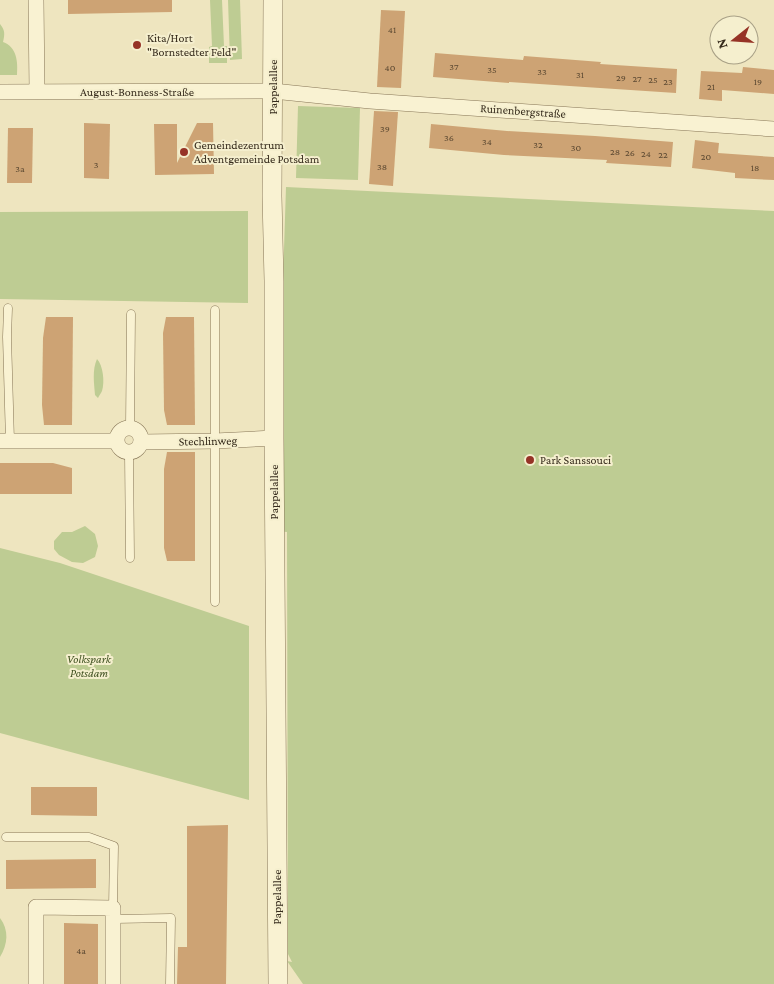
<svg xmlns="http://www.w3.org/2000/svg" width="774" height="984" viewBox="0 0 774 984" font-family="'Crimson Pro',serif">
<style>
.green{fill:#becc93}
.building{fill:#cda374}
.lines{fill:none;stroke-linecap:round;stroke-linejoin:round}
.service-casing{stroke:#877657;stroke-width:9}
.minor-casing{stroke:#877657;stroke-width:16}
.tertiary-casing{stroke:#877657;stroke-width:20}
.service{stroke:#f9f2d2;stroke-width:8}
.minor{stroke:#f9f2d2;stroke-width:15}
.tertiary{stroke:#f9f2d2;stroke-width:19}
.poi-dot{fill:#963326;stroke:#f5efce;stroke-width:2}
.labels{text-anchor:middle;stroke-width:4;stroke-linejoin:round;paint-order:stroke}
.number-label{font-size:10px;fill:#5c4932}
.poi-label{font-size:12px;fill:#362b1c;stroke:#f5efce;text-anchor:start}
.street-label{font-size:12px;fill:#362b1c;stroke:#f5efce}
.park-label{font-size:12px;font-style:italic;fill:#415222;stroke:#f5efce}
</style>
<rect width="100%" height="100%" fill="#eee5bf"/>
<g class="green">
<polygon points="210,0 222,0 224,46 227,46 227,63 209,63 209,47 212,46"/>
<polygon points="228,0 240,0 242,59 230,60"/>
<path d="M0 24C5 30 5 34 3 42 17 47 18 62 17 75H0Z"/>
<polygon points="298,106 360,108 358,180 296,178"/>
<polygon points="286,187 774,211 774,984 303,984 287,961 292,962 288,954 287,532 275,531"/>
<polygon points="248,211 248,303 0,299 0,212"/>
<path d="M97 359C103 365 105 382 102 391 101 393 99 396 98 398L95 395C94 383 92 370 97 359Z"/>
<polygon points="85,526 95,534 98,546 95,557 83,563 72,562 59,555 54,549 54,541 62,532 72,532"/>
<polygon points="0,548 60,563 249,626 249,800 0,733"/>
<path d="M0 918C9 930 8 944 0 957Z"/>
</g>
<g class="building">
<polygon points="68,0 172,0 172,12 68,14"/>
<polygon points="381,10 405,11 401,88 377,87"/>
<polygon points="435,53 523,60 524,56 601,62 600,64 677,69 676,93 509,82 509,83 433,77"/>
<polygon points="743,67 774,70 774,94 722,90 722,101 699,99 701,71 742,73"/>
<polygon points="374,111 398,112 393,186 369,184"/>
<polygon points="84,123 110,124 109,179 84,178"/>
<polygon points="197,123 213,123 214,174 155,175 154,124 177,124 177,163"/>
<polygon points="431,124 507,131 595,136 673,142 671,167 606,163 607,160 504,155 429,148"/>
<polygon points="8,128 33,128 32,183 7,183"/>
<polygon points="695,140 719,143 718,153 774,157 774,180 735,178 735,173 692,168"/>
<polygon points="46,317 73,317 72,425 44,425 42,405 43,338"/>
<polygon points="166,317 194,317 195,425 167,425 164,410 163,333"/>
<polygon points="167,452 195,452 195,561 167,561 164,548 164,469"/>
<polygon points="0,463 53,463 72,468 72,494 0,494"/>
<polygon points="31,787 97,787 97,816 31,815"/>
<polygon points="228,825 226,984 177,984 178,947 187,947 187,826"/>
<polygon points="96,859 96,888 6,889 6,860"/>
<polygon points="64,923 98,924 98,984 64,984"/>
</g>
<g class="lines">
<g class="service-casing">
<g id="service">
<polyline points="8,308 7,337 10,441"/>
<polyline points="215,310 215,602"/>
<polyline points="130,427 131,314"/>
<polyline points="129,453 130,558"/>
<polyline points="6,837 89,837 114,846 113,908"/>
<polyline points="114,919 171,918 170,984"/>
</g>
</g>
<g class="minor-casing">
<g id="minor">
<polyline points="36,0 37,91"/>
<polyline points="0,92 273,91 370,101 774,129"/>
<circle cx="129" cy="440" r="12"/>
<polyline points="0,441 116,441"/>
<polyline points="141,442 215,441 274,438"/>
<polyline points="36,984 36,907 113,908 113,984"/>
</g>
</g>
<g class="tertiary-casing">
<polyline id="tertiary" points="273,0 272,196 274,281 274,438 278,984"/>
</g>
<use href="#service" class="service"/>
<use href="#minor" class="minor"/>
<use href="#tertiary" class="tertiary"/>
</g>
<g class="poi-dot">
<circle cx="137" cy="45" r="5"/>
<circle cx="184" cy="152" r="5"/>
<circle cx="530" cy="460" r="5"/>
</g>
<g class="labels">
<g class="number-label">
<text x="392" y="33">41</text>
<text x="454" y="70">37</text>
<text x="390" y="71">40</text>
<text x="492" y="73">35</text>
<text x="542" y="75">33</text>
<text x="580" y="78">31</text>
<text x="621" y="81">29</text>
<text x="637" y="82">27</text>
<text x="653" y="83">25</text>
<text x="668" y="85">23</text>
<text x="758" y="85">19</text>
<text x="711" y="90">21</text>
<text x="385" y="132">39</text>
<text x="449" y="141">36</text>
<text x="487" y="145">34</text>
<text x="538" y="148">32</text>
<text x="576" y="151">30</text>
<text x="615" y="155">28</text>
<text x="630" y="156">26</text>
<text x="646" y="157">24</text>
<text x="663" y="158">22</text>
<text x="706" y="160">20</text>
<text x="96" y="168">3</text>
<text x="382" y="170">38</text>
<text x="755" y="171">18</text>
<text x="20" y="172">3a</text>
<text x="81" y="954">4a</text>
</g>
<g class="poi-label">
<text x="147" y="42">Kita/Hort<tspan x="147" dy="14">"Bornstedter Feld"</tspan></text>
<text x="194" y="149">Gemeindezentrum<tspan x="194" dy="14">Adventgemeinde Potsdam</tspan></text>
<text x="540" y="464">Park Sanssouci</text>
</g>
<g class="street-label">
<text transform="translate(273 87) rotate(-90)" y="4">Pappelallee</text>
<text x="137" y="96">August-Bonness-Straße</text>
<text transform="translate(523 111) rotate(4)" y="4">Ruinenbergstraße</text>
<text transform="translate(208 441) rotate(-1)" y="4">Stechlinweg</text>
<text transform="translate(274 492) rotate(-90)" y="4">Pappelallee</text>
<text transform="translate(277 897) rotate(-90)" y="4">Pappelallee</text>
</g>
<g class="park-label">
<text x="89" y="663">Volkspark<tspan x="89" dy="14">Potsdam</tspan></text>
</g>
</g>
<g transform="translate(734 40) rotate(253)"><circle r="24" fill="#f5efce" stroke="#a9a187"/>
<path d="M0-4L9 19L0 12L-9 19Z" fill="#963326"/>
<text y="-8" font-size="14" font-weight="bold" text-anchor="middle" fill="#362b1c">N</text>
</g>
</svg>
